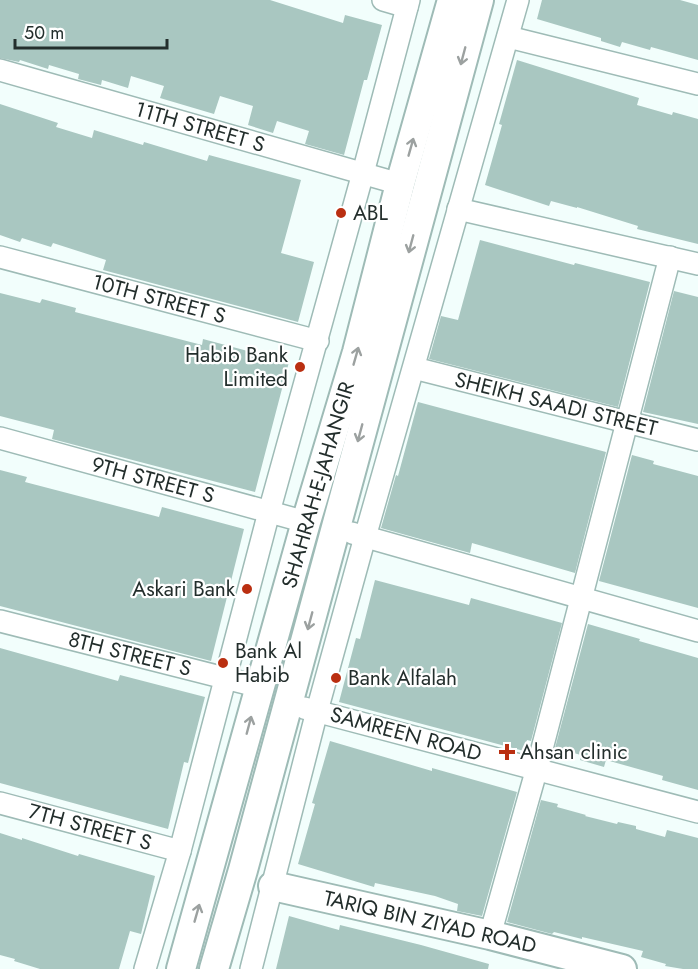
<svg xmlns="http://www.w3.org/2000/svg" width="698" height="969" viewBox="0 0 698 969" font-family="Jost,sans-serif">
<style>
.building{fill:#a9c7c1}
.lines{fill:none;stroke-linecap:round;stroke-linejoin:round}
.street-casing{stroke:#9ebbb6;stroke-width:24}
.secondary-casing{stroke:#9ebbb6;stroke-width:32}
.street{stroke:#fff;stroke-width:21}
.secondary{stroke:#fff;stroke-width:28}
.oneway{stroke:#9ca1a0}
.poi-dot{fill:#ba2f11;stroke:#fff;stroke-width:2}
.labels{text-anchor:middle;stroke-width:4.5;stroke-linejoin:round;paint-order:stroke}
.street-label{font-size:21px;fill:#232e2c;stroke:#fff}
.poi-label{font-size:21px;fill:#232e2c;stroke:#fff;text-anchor:start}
</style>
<rect width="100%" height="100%" fill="#f2fefc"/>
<g class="building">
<polygon points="0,0 270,0 343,23 345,15 382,25 367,80 364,80 344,155 305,144 309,131 277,121 273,133 248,125 253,106 220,96 214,114 160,98 164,86 131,76 128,88 102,80 101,85 78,79 79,74 49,65 48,69 20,60 19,62 0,58"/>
<polygon points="542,0 680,0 698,5 698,60 651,47 650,50 622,42 620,47 601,41 601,38 537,19"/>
<polygon points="517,60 639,98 637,105 672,115 673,112 698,119 698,244 637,229 638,226 577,207 577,208 551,201 549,206 485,185 502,125 499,124"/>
<polygon points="0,104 58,123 56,127 92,138 94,130 143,145 144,142 207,161 209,155 301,180 281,253 314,262 298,322 103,270 106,260 53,243 51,247 22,238 20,242 0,235"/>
<polygon points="480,240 574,265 575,263 650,282 618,407 429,359 441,316 458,320"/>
<polygon points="674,291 698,297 698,424 643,412"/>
<polygon points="0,293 40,303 42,299 76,308 75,312 202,345 203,339 289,362 255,492 52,439 54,430 0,416"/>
<polygon points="418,402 606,452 575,573 472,543 470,553 381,528 396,475 398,476"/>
<polygon points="632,455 654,461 653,464 698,476 698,608 599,581"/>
<polygon points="0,470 27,477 25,482 159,517 162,507 244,529 211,661 0,606"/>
<polygon points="375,580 469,605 471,598 562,623 531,741 527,740 524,751 339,702 356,638 360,639"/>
<polygon points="588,624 640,639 639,641 698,658 698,790 662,780 663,776 606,760 604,767 580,760 581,755 555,748"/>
<polygon points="0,648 118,681 120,675 205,697 188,763 184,762 168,829 0,783"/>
<polygon points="330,741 432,771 432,768 517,792 482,916 457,911 458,904 435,896 375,883 374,887 298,864 315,804 312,803"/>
<polygon points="541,800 558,804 557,807 586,815 585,816 617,824 618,822 636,826 636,829 665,837 667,830 698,838 698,969 683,969 665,966 666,964 641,957 643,951 582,937 582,939 554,932 552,934 507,922"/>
<polygon points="0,833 22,840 22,838 78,856 79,854 155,876 141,934 130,931 119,969 40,969 14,961 15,959 0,955"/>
<polygon points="289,916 339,930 340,925 421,945 489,964 488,969 276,969"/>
</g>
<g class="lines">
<g class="street-casing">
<g id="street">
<polyline points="383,0 407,7"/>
<polyline points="508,37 698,84"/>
<polyline points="0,70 400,184"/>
<polyline points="458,209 698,264"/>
<polyline points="0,257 318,341"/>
<polyline points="414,368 698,440"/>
<polyline points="0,438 306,522"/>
<polyline points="352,533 698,631"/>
<polyline points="0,621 260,687"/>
<polyline points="304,708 698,812"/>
<polyline points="0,803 180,851"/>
<polyline points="490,935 537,768 670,257"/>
<polyline points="145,969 180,851 269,512 363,173 409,0"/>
<polyline points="251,969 317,711 365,537 518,0"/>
</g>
</g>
<g class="secondary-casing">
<g id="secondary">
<polyline points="273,886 490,935 622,969"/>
<polyline points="181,969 306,522 357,352 400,184 452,0"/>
<polyline points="214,969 243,870 479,0"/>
</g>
</g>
<use href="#street" class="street"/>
<use href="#secondary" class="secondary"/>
</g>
<defs><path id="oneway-shaft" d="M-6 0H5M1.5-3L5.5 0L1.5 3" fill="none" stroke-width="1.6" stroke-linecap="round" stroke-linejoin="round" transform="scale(1.5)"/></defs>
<g class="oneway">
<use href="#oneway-shaft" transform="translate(463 56) rotate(105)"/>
<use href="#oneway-shaft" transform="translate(411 147) rotate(-74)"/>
<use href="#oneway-shaft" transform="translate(411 244) rotate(105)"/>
<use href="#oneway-shaft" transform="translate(356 356) rotate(-74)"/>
<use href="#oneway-shaft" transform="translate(360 433) rotate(105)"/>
<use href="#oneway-shaft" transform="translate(310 621) rotate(105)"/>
<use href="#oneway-shaft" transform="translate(249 725) rotate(-75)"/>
<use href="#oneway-shaft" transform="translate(197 913) rotate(-74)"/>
</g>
<g class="poi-dot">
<circle cx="341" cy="213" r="6"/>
<circle cx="300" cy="367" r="6"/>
<circle cx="247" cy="589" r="6"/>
<circle cx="223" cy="663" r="6"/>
<circle cx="336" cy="678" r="6"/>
<path d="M504 743h6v6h6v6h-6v6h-6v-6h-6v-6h6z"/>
</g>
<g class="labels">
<g class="street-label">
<text transform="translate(200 127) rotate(16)" y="7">11TH STREET S</text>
<text transform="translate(159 299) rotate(15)" y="7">10TH STREET S</text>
<text transform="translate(556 404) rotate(14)" y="7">SHEIKH SAADI STREET</text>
<text transform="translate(153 480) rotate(15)" y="7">9TH STREET S</text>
<text transform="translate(318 485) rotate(-74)" y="7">SHAHRAH-E-JAHANGIR</text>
<text transform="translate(130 654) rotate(14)" y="7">8TH STREET S</text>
<text transform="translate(406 734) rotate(15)" y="7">SAMREEN ROAD</text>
<text transform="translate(90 827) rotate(15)" y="7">7TH STREET S</text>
<text transform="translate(430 922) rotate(13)" y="7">TARIQ BIN ZIYAD ROAD</text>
</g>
<g class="poi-label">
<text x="353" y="220">ABL</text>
<text x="288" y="362" text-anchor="end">Habib Bank<tspan x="288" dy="24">Limited</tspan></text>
<text x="235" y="596" text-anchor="end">Askari Bank</text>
<text x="235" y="658">Bank Al<tspan x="235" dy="24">Habib</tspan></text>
<text x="348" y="685">Bank Alfalah</text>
<text x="520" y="759">Ahsan clinic</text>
</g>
</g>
<path d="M15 39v9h152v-9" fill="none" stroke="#232e2c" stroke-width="3"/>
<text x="24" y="39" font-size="18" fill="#232e2c" stroke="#ffffff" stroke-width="4.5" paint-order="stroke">50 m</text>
</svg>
